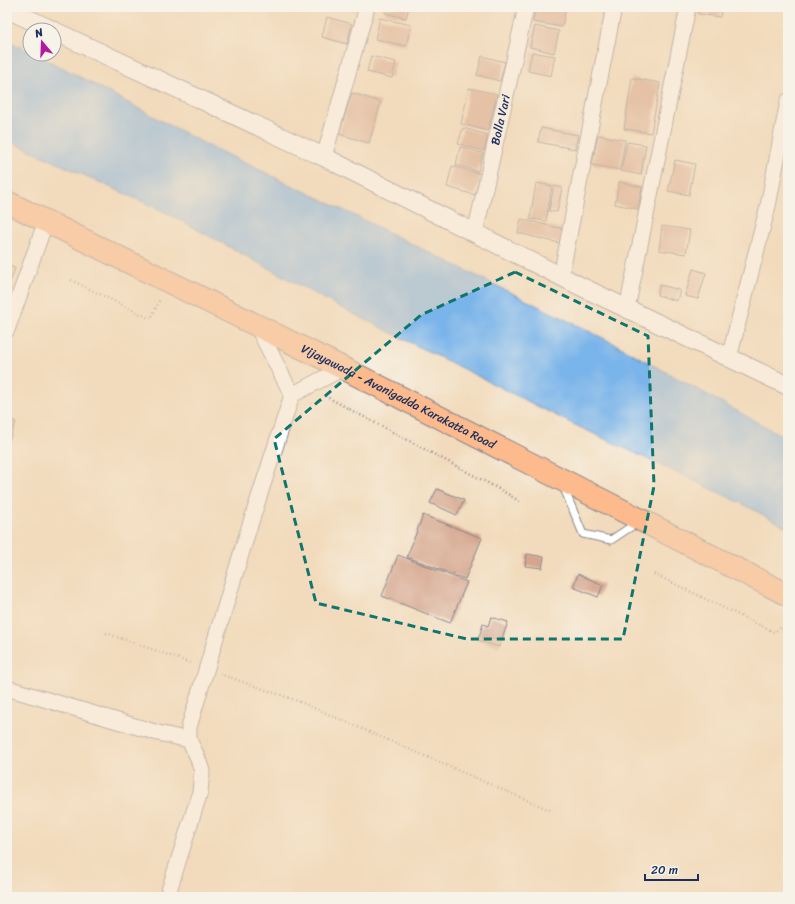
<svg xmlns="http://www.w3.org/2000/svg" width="795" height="904" viewBox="0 0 795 904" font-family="Sriracha,sans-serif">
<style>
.water{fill:#79b4ea;stroke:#4a72a4}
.building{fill:#d5a58d}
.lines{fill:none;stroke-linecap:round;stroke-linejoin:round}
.service-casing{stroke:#86858d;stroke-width:9}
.minor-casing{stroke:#86858d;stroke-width:17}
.tertiary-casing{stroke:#86858d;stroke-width:20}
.primary-casing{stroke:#86858d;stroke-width:24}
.path{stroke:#86858d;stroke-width:2.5;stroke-dasharray:1 3;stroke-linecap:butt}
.service{stroke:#fff;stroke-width:7}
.minor{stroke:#fff;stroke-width:15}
.tertiary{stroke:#fff;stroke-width:18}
.primary{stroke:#fcba8d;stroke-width:22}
.marked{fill:none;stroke:#0f766e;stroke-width:3;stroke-dasharray:8 5;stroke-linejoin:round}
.labels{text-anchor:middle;stroke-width:3.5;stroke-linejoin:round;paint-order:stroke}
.street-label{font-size:12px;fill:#1b2f5e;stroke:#f7f3e8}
</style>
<rect width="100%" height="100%" fill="#f7f3e8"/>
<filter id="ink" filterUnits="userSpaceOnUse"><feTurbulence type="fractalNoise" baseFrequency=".025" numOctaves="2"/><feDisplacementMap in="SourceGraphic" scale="8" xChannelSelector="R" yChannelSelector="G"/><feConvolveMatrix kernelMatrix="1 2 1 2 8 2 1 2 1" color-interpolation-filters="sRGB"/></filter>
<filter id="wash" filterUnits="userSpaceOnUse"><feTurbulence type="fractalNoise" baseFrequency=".012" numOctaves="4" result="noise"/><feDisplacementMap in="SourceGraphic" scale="16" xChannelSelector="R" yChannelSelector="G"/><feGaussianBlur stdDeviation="0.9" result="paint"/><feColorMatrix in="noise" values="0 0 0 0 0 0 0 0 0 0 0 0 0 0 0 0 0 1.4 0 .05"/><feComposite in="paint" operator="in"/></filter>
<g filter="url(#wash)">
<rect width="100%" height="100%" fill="#f2dbbc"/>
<polygon class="water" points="7,40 30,52 30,54 35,54 65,69 207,145 323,200 613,343 788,439 788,528 741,503 569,422 332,303 167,213 7,140"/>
<g id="blocks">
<g class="building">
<polygon points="342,7 357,7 355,11"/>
<polygon points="386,7 409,7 406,18 385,13"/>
<polygon points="536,7 566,7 562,27 533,22"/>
<polygon points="699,7 722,7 720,17 698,14"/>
<polygon points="327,17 352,24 347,44 322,37"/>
<polygon points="380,18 411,25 406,46 375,39"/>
<polygon points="535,26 559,31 554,53 530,47"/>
<polygon points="532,52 555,56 551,76 528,71"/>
<polygon points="371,56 396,62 392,78 367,72"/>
<polygon points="482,56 505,62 500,81 477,75"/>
<polygon points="632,78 660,83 651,133 624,129"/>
<polygon points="469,88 497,94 488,131 461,124"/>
<polygon points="352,93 381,102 369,143 339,134"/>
<polygon points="463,128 488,135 484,151 458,144"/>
<polygon points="541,128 578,135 575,149 538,142"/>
<polygon points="598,135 625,140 620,170 592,165"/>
<polygon points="627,142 646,145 641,175 621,171"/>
<polygon points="460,147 483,153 478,171 456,165"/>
<polygon points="675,160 695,164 689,195 668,191"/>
<polygon points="452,166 481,174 475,195 447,187"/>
<polygon points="619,182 642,187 638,209 615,204"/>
<polygon points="536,183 552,186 546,221 530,219"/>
<polygon points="554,186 562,188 557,212 549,211"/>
<polygon points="521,219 563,229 559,243 518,233"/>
<polygon points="662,226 690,230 686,254 659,250"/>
<polygon points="7,265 15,268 9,285 7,284"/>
<polygon points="693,269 706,273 698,299 685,296"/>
<polygon points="660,285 680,290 677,301 657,295"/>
<polygon points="7,286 11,287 7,298"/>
<polygon points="7,418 16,422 8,444 7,443"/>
<polygon points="437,489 464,500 457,515 430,503"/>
<polygon points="423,515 482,538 465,579 407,557"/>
<polygon points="527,554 544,557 542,568 525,566"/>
<polygon points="398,555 467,582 450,623 382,596"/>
<polygon points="578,574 603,585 598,597 573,587"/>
<polygon points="491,617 508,622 499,647 478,640 483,624 488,626"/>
</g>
</g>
</g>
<g filter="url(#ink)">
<use href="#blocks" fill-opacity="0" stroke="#86858d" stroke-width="1"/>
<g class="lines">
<g class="service-casing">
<polyline id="service" points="563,486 583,534 611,540 638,522"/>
</g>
<g class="minor-casing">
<g id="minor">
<polyline points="324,157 367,7"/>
<path id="s1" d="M475 233 526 7"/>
<polyline points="561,276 614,7"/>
<polyline points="627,309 688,7"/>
<polyline points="7,330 46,221"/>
<polyline points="729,358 768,206 788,101"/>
<polyline points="292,395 343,368"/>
<polyline points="7,688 158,733 189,740 197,756 202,771 200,792 167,897"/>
<polyline points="189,740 189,727 248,531 292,395 257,326"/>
</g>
</g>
<g class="tertiary-casing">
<g id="tertiary">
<polyline points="7,9 52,30"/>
<polyline points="54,31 324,157 582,287 788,386"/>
</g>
</g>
<g class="primary-casing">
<g id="primary">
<path id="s2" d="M7 202 343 368 788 595"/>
</g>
</g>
<g class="path">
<polyline points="71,280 151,319 160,299"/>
<polyline points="325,396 501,490 519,501"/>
<polyline points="654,574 774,632 784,626 788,619"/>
<polyline points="784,626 788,637"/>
<polyline points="106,633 191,663"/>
<polyline points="220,674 298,701 552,811"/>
</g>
<use href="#service" class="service"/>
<use href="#minor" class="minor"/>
<use href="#tertiary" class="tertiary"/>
<use href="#primary" class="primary"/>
</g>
</g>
<path d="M0 0H795V904H0ZM515 272 648 336 654 486 623 639H467L316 603 274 439 421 315Z" fill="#f2dbbc" fill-opacity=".55" fill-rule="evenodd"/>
<path class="marked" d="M515 272 648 336 654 486 623 639H467L316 603 274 439 421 315Z"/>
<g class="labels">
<g class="street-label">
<text dy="4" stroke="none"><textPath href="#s1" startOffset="116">Bolla Vari</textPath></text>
<text dy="4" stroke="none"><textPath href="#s2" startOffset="437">Vijayawada - Avanigadda Karakatta Road</textPath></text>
</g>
</g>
<rect width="795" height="904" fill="none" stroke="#f7f3e8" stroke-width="24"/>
<g transform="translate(42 42) rotate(341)"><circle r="19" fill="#f7f3e8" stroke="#9fa5b1"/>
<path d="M0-3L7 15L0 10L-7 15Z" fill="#b5179e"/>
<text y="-6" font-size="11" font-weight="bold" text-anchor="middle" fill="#1b2f5e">N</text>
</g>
<path d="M645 874v6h53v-6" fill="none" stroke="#1b2f5e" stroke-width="2"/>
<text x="651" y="874" font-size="12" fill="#1b2f5e" stroke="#f7f3e8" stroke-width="3" paint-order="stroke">20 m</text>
</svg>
